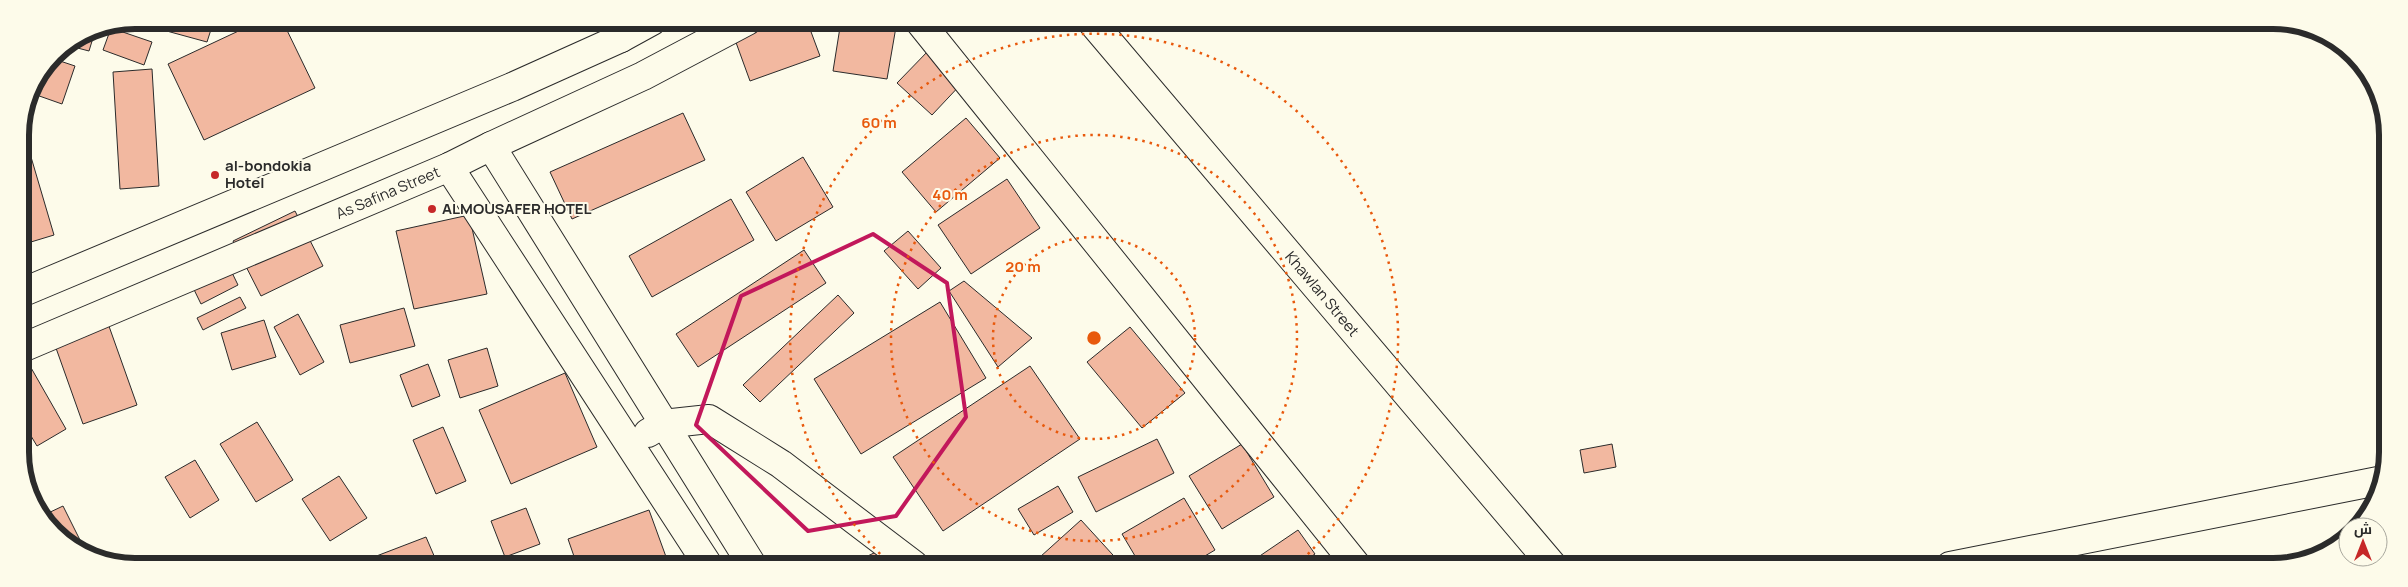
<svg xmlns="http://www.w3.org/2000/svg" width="2408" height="587" viewBox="0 0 2408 587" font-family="Manrope,Cairo,sans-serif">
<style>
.building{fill:#f2b8a0;stroke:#2b2b2b}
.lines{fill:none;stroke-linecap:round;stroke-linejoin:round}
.minor-casing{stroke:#2b2b2b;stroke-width:30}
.tertiary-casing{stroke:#2b2b2b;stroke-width:30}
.primary-casing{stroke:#2b2b2b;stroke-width:30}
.minor{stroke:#fdfbea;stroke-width:28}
.tertiary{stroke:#fdfbea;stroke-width:28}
.primary{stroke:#fdfbea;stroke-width:28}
.marked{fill:none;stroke:#c2185b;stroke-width:4;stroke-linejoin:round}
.ring{fill:none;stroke:#e8590c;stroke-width:2.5;stroke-dasharray:2.5 5}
.poi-dot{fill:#c62828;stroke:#fdfbea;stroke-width:2}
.labels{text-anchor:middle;stroke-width:4;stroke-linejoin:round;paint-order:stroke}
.poi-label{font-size:15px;font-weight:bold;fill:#2b2b2b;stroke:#fdfbea;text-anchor:start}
.street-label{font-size:15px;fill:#2b2b2b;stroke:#fdfbea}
.rim{fill:none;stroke:#2b2b2b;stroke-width:6}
.centre{fill:#e8590c;stroke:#fdfbea;stroke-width:2.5}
.ring-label{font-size:15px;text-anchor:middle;font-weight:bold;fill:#e8590c;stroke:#fdfbea;stroke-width:4;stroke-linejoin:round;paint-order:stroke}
</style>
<rect width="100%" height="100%" fill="#fdfbea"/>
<g class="building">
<polygon points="154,20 214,20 207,42 152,27"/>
<polygon points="262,20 282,20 315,88 204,140 168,64"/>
<polygon points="780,21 807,21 820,56 750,81 734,37"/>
<polygon points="841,21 897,21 887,79 833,71"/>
<polygon points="96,28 89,51 66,45 91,29"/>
<polygon points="111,28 152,42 144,65 103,50"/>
<polygon points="930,49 964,81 932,115 897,83"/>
<polygon points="51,58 75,66 62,104 28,92"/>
<polygon points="152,69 159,186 120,189 113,72"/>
<polygon points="683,113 705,160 572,219 550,172"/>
<polygon points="966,118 1000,158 936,212 902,172"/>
<polygon points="21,123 54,235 21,245 20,127"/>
<polygon points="803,157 833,207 776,241 746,192"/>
<polygon points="1007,179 1040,228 971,274 938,225"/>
<polygon points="731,199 754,240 652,297 629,256"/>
<polygon points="295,211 323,266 261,296 233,241"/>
<polygon points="469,215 487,294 414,309 396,231"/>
<polygon points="908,231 941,268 918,289 884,251"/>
<polygon points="221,250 238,285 201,304 184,269"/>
<polygon points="804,250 826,283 698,367 676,334"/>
<polygon points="964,281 1032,338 998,367 949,291"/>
<polygon points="838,295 854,313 760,402 743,385"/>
<polygon points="240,297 246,308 203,330 197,318"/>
<polygon points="940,302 986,378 861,454 814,379"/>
<polygon points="404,308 415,346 350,363 340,325"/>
<polygon points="298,314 324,362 300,375 274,327"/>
<polygon points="105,315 137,405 83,424 51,334"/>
<polygon points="264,320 276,357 232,370 221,333"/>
<polygon points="1130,327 1185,393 1142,428 1087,362"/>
<polygon points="487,348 498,386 460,398 448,360"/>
<polygon points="22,352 66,429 37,446 22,421"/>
<polygon points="428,364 440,396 412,407 400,375"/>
<polygon points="1030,366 1080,439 943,531 893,457"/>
<polygon points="565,373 597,447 511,484 479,410"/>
<polygon points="257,422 293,480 256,502 220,444"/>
<polygon points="443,427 466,481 436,494 413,440"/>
<polygon points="1157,439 1174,473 1096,512 1078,477"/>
<polygon points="1242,444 1274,497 1222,529 1189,476"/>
<polygon points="1612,444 1616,467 1584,473 1580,450"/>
<polygon points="195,460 219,500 190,518 165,477"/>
<polygon points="339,476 367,518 330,541 302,499"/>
<polygon points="1058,486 1073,512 1034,535 1018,509"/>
<polygon points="1184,498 1215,550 1188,566 1141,566 1122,534"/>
<polygon points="63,506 85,550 53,533 44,515"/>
<polygon points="526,508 540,544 505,557 491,521"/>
<polygon points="649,510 669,565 577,565 568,539"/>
<polygon points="1081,520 1123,566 1030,566"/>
<polygon points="1298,530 1315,554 1297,566 1245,566"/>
<polygon points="426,537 438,565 353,565"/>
<polygon points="876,552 883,565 849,565"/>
</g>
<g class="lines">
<g class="minor-casing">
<g id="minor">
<polyline points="612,20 621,38"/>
<polyline points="491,146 752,565"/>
<polyline points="449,167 708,565"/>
<polyline points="648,433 663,424 709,419 781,464 914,565"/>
<polyline points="1950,566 2383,480"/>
</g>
</g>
<g class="tertiary-casing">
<g id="tertiary">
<polyline points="21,293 512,87 621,38 652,21"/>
<polyline points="22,348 449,167 491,146 643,76 747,21"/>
</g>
</g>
<g class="primary-casing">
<g id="primary">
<polyline points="919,21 1357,566"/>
<polyline points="1091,21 1553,566"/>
</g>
</g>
<use href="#minor" class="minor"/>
<use href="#tertiary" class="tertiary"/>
<use href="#primary" class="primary"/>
</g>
<path class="marked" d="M873 234 947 283 966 417 896 516 808 531 696 425 741 296Z"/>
<g class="ring">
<circle cx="1094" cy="338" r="101"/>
<circle cx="1094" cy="338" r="203"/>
<path d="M891 564A304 304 0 1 1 1295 566"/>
</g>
<g class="poi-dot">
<circle cx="215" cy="175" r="5"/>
<circle cx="432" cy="209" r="5"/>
</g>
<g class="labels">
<g class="poi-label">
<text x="225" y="171">al-bondokia<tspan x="225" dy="17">Hotel</tspan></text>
<text x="442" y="214">ALMOUSAFER HOTEL</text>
</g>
<g class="street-label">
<text transform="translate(388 193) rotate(-23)" y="5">As Safina Street</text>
<text transform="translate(1322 294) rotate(50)" y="5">Khawlan Street</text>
</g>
</g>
<path d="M0 0H2408V587H0ZM135 29H2273A106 106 0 0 1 2379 135V452A106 106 0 0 1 2273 558H135A106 106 0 0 1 29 452V135A106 106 0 0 1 135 29Z" fill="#fdfbea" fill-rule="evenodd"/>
<path class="rim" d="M135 29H2273A106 106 0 0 1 2379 135V452A106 106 0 0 1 2273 558H135A106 106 0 0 1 29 452V135A106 106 0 0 1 135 29Z"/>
<circle cx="1094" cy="338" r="8" class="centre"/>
<g class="ring-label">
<text x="879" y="128">60 m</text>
<text x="950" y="200">40 m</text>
<text x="1023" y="272">20 m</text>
</g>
<g transform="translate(2363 542)"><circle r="24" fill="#fdfbea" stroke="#a9a89e"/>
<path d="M0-4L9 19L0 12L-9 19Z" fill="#c62828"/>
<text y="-8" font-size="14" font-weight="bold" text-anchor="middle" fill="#2b2b2b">ش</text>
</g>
</svg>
